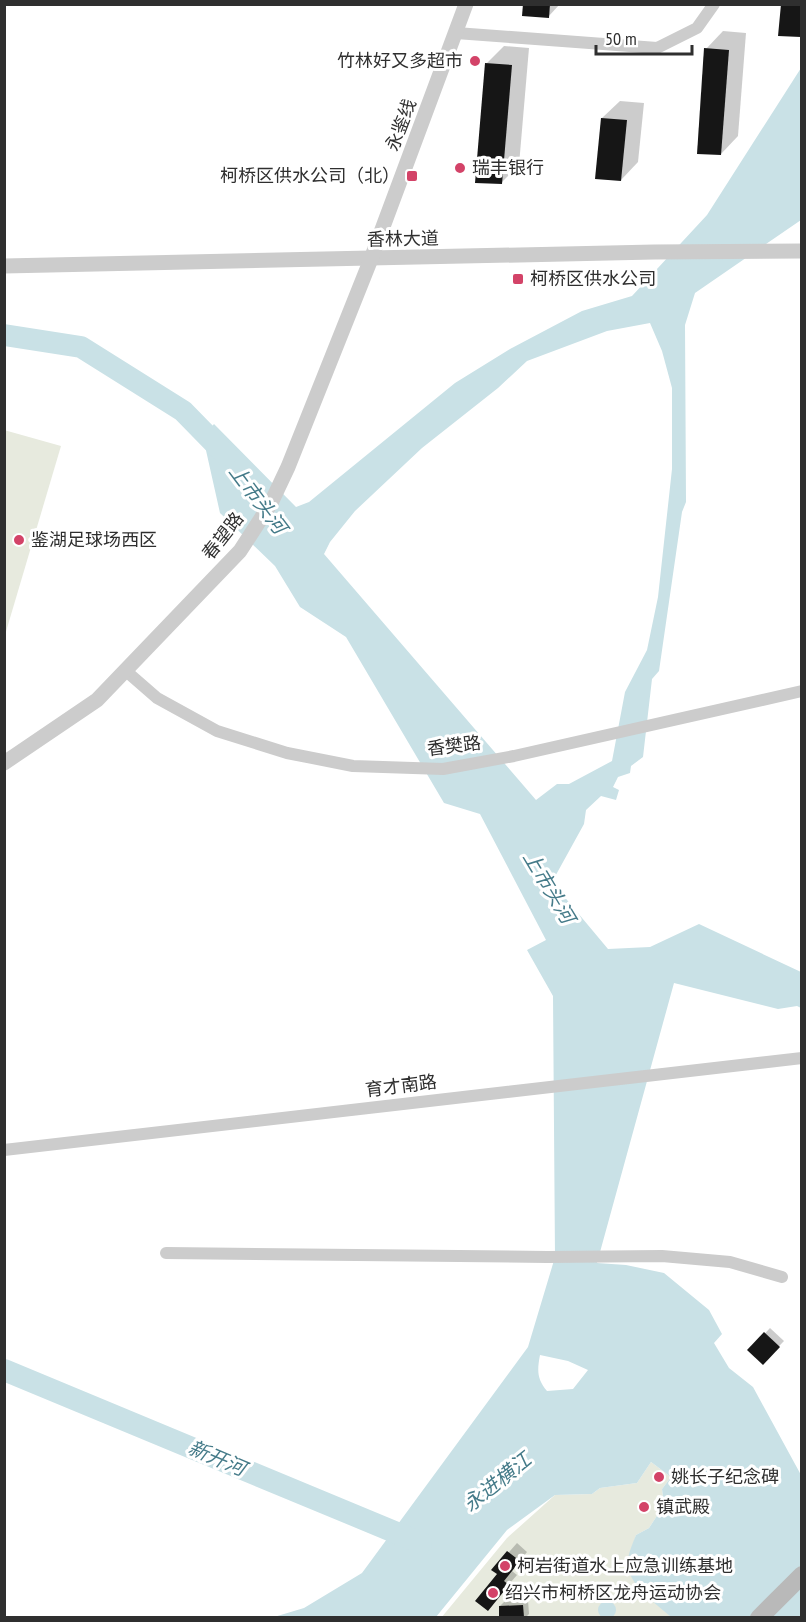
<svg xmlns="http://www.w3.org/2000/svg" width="806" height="1622" viewBox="0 0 806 1622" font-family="'PT Sans Narrow','Noto Sans SC',sans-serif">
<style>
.green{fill:#e7eade}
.water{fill:#c9e1e6;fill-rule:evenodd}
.shadow{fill:#0003}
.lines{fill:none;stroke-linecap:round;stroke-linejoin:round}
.river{stroke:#c9e1e6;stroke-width:22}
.building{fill:#161616}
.minor{stroke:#ccc;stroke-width:12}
.tertiary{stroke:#ccc;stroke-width:15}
.secondary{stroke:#b9b9b9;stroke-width:18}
.poi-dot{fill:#d34368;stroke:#fff;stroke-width:2}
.labels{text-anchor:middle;stroke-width:6;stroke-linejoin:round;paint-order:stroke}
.poi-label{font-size:18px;fill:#2f2f2f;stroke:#fff;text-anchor:start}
.street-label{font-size:18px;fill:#2f2f2f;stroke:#fff}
.water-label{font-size:20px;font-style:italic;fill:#457b89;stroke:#fff}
</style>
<rect width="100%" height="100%" fill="#fff"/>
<g class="green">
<polygon points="4,430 61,446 5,635 4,635"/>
<polygon points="651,1462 671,1477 662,1489 664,1505 649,1528 636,1535 628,1560 637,1585 671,1617 441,1618 507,1538 555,1495 592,1494 600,1488 637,1483"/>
</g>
<g class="water">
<path d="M801 68V220L695 293 685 325 686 502 682 512 659 671 652 679 643 757 631 766 630 773 618 777 613 787 619 790 616 800 601 796 586 810 584 824 552 882 608 949 650 947 699 924 801 972V1008L797 1006 778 1009 674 983 597 1263 626 1265 664 1273 709 1310 722 1334 714 1343 729 1368 753 1387 801 1475V1617H671C656 1603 627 1585 628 1562 628 1553 633 1543 636 1535L649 1528 664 1505 662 1489 671 1477 651 1462 637 1483 600 1488 592 1494 555 1495 507 1530 436 1617H274L304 1608 362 1573 528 1347 555 1257 553 996 527 950 546 940 480 814 444 803 346 637 300 607 275 566 220 513 203 437 214 424 296 507 309 502 455 383 510 349 582 311 632 296 707 215ZM650 323 662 351 672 388V469L658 597 647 650 625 692 612 761 569 784H557L536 800 324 554 330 542 355 511 422 448 498 388 527 361 607 331ZM540 1355 568 1361 588 1370 573 1389 547 1391C537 1379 537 1371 540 1355Z"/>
<circle cx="607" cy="1610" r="9"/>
</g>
<g class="shadow">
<polygon points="525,4 560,4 548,17"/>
<polygon points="723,31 746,33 738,136 721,154 706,49"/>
<polygon points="504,46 529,48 519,165 501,183 486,64"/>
<polygon points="620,101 644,103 638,162 621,180 602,118"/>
<polygon points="770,1328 784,1341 763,1363 749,1350"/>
<polygon points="517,1543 527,1552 512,1571 517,1575 488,1609 499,1574 493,1570"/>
<polygon points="506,1600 528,1600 529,1614 525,1618 501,1618 500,1606"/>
</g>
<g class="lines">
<g class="river">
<polyline points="4,335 81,347 183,411 226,455"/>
<polyline points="4,1370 421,1543"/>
</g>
</g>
<g class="building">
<polygon points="523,4 550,4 549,18 522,16"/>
<polygon points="781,4 801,4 801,37 778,36"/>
<polygon points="704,48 729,50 721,155 697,154"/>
<polygon points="485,63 512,65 502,184 475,183"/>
<polygon points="601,118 627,120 621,181 595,179"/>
<polygon points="764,1332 780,1347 763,1365 747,1350"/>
<polygon points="507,1551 520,1561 504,1581 509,1585 488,1611 475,1601 497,1574 491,1570"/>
<polygon points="523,1605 524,1617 499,1617 499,1606"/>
</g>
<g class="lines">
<g class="minor">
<polyline points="456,33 657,48 697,28 714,4"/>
<polyline points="126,671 157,698 217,731 287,753 353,766 443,769 514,756 802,691"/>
<polyline points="4,1150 802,1058"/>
<polyline points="166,1253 547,1257 662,1256 730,1262 782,1277"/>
</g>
<g class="tertiary">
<polyline points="4,266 654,252 802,251"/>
<polyline points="4,763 97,700 240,551 271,503 288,467 371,259 466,4"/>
</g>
<polyline class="secondary" points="759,1618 802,1575"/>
</g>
<g class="poi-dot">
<circle cx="475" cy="61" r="6"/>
<circle cx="460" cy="168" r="6"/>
<rect x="406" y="170" width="12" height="12" rx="3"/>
<rect x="512" y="273" width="12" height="12" rx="3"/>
<circle cx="19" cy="540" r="6"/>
<circle cx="659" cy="1477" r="6"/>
<circle cx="644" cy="1507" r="6"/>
<circle cx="505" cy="1566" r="6"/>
<circle cx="493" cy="1593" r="6"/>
</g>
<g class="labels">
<g class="poi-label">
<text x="463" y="67" text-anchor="end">竹林好又多超市</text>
<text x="472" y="174">瑞丰银行</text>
<text x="400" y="182" text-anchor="end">柯桥区供水公司（北）</text>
<text x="530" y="285">柯桥区供水公司</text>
<text x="31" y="546">鉴湖足球场西区</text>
<text x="671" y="1483">姚长子纪念碑</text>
<text x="656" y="1513">镇武殿</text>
<text x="517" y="1572">柯岩街道水上应急训练基地</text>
<text x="505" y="1599">绍兴市柯桥区龙舟运动协会</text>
</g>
<g class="street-label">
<text transform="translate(401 125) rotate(-69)" y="6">永鉴线</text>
<text transform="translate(403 239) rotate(-1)" y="6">香林大道</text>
<text transform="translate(223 536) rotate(-52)" y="6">春望路</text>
<text transform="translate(454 746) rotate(-7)" y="6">香樊路</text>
<text transform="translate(401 1086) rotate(-7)" y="6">育才南路</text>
</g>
<g class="water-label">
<text transform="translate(258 499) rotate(53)" y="7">上市头河</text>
<text transform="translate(549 887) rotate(59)" y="7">上市头河</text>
<text transform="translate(217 1458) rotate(23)" y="7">新开河</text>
<text transform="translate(497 1482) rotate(-39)" y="7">永进横江</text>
</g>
</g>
<rect width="806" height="1622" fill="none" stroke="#2f2f2f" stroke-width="12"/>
<path d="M596 45v9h96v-9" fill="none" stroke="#2f2f2f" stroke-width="3"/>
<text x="605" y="45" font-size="18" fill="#2f2f2f" stroke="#ffffff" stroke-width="4.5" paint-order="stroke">50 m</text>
</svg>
